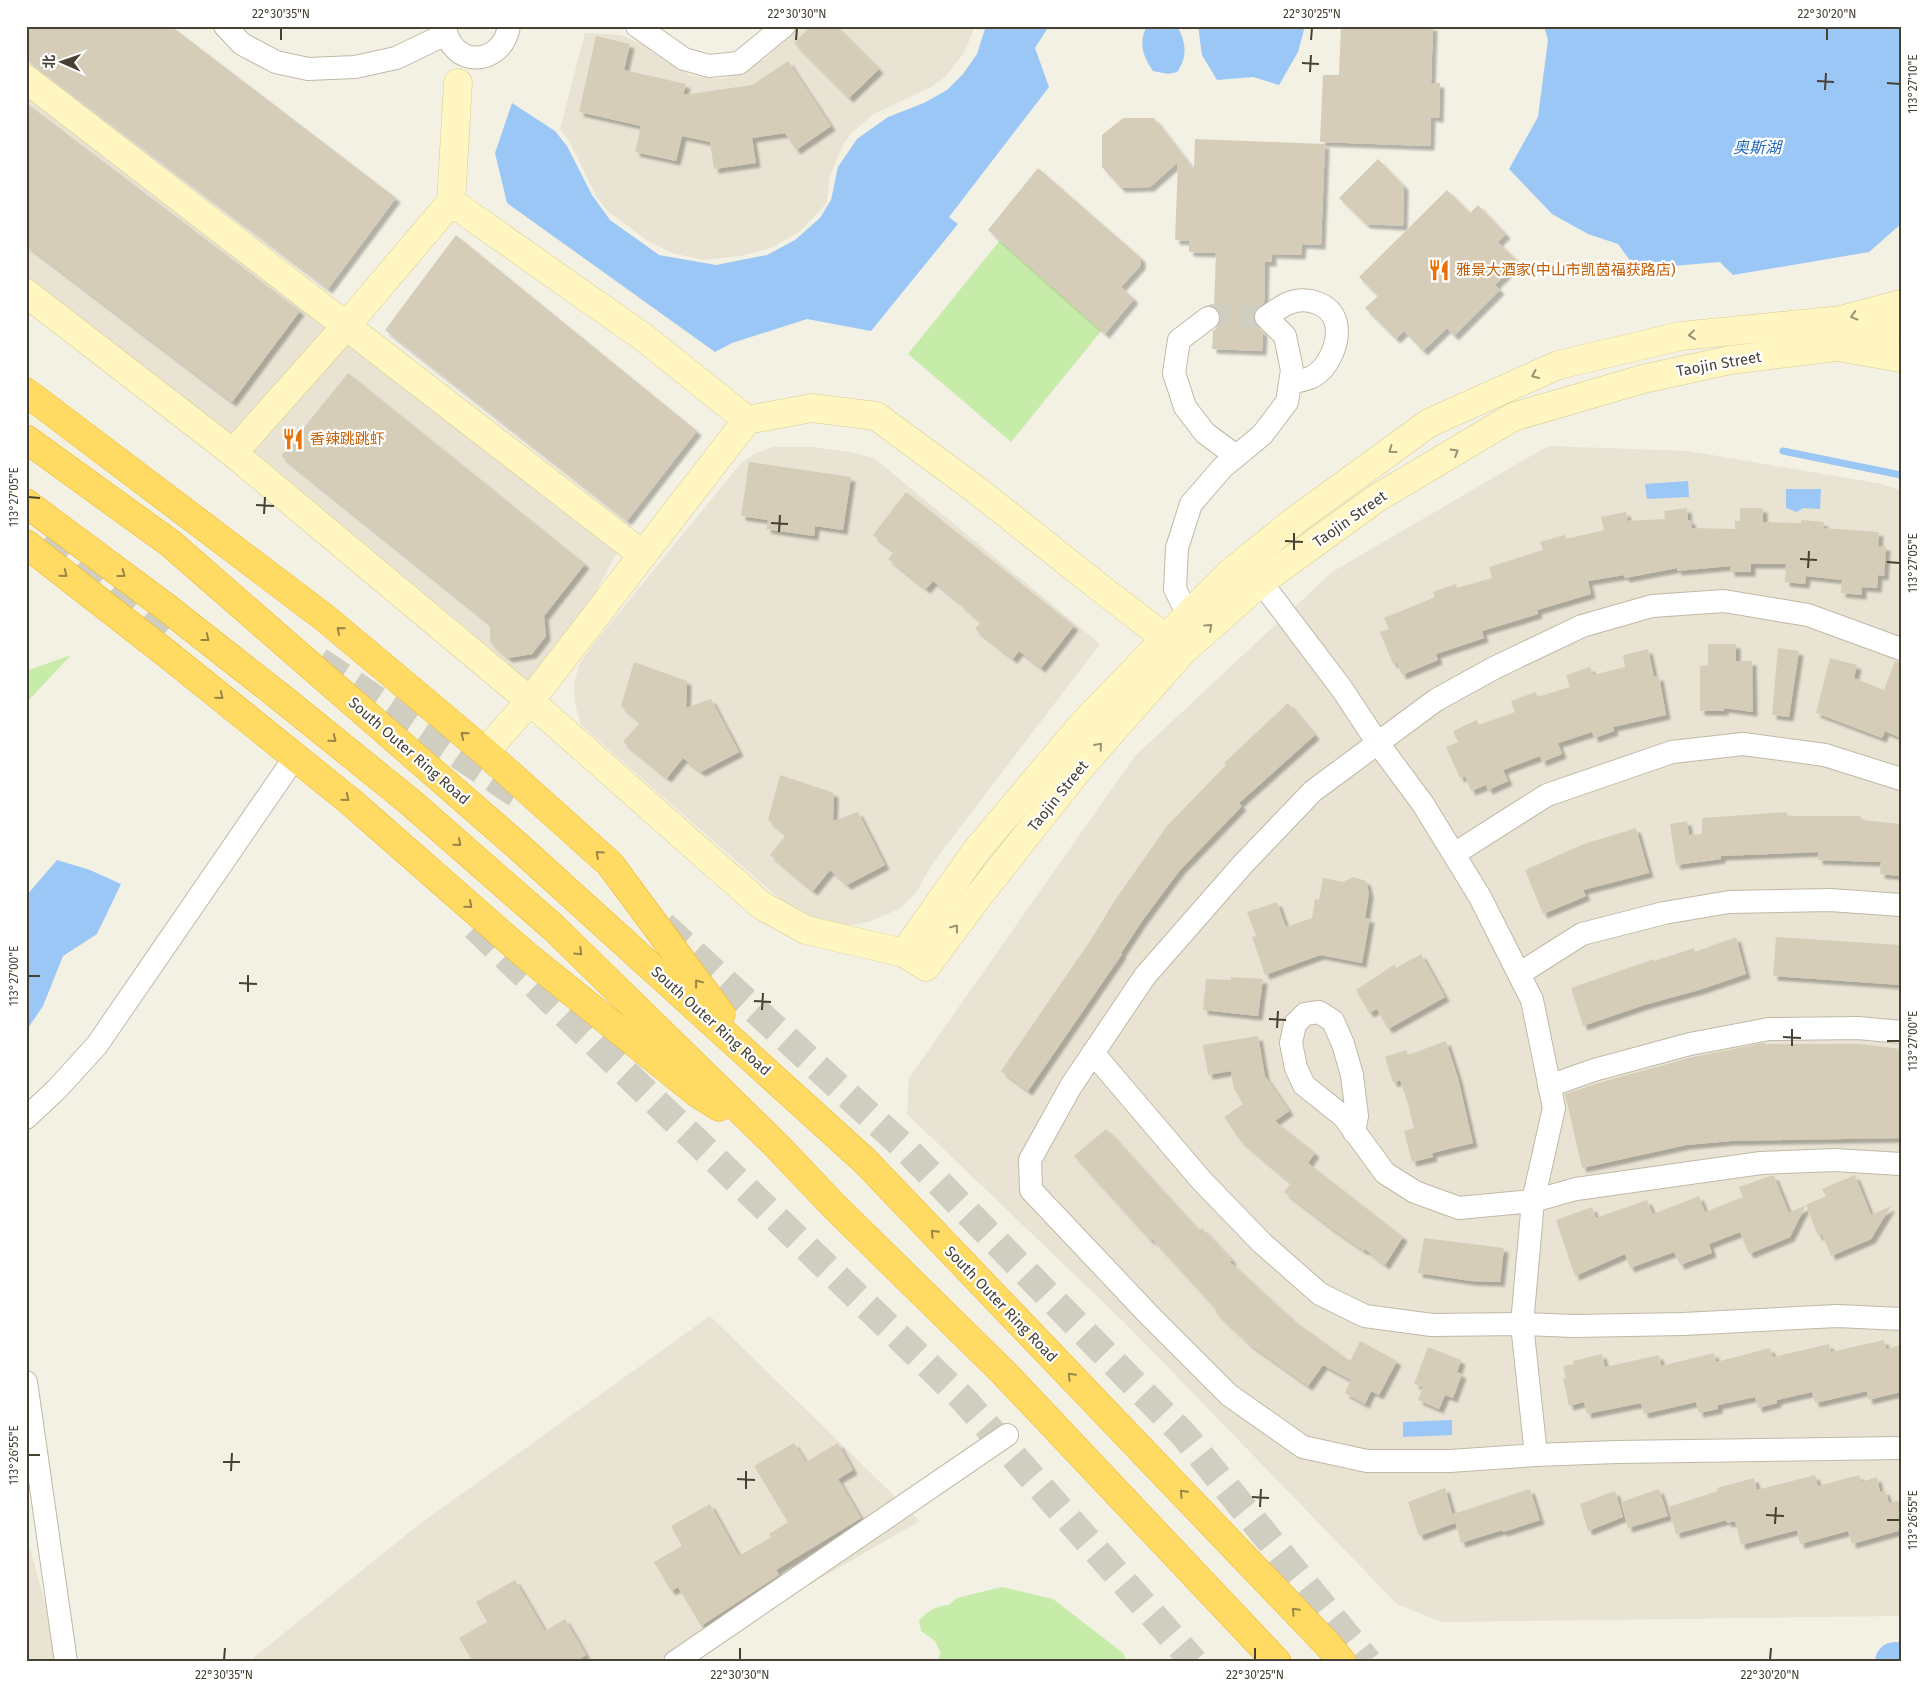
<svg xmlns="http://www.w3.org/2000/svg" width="1927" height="1688" viewBox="0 0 1927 1688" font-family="'Fira Sans','Noto Sans SC',sans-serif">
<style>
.residential{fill:#e8e3d2}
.green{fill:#c7eba9}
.water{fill:#9bc7f6}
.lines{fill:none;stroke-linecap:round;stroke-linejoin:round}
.stream{stroke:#9bc7f6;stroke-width:7}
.river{stroke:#9bc7f6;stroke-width:40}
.building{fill:#d6cdb9;filter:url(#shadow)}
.street-tunnel{stroke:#d0cdc1;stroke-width:22;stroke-dasharray:22 11;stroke-linecap:butt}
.highway-tunnel{stroke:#d0cdc1;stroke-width:28;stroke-dasharray:28 14;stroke-linecap:butt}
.street-casing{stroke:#c0b9a6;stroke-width:24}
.secondary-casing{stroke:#d7cc90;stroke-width:29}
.highway-casing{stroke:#e9b628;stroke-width:29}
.street{stroke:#fff;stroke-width:22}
.secondary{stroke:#fff6c2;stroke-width:28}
.highway{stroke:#ffdb63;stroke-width:28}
.oneway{stroke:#999273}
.oneway2{stroke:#998649}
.ticks{fill:none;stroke:#464133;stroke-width:2}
.labels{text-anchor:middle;stroke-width:4.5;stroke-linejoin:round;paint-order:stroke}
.food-label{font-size:15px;fill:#c56008;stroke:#fff;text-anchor:start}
.street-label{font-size:15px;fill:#464133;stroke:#fff}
.water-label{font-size:16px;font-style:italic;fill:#256cba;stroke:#fff}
.neatline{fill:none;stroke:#464133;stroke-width:2}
.ticks-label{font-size:12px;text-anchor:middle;fill:#464133}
</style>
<defs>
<filter id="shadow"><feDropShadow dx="4.5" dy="4.5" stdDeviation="1" flood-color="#0004"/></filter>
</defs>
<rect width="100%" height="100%" fill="#f3f0e4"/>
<g class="residential">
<polygon points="798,26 975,26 964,53 945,77 931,87 874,114 850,134 842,147 835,164 830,176 827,202 822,208 799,232 771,248 740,256 703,260 672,253 648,241 610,213 597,198 570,142 560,129 585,33 621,35 647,46 652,52 689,75 715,79 727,78 766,58"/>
<polygon points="26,84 621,544 541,698 26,278"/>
<polygon points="1548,446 1688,451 1882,484 1901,491 1901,1616 1442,1622 1397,1604 1128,1326 907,1114 909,1078 1135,756 1332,572"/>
<polygon points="774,447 813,447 850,452 874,458 1100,644 932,864 916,893 899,909 868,922 843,926 798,915 581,725 575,704 574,684 579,665 596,641 741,463 756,453"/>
<polygon points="710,1316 920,1521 675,1662 248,1662 421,1523"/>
<polygon points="26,1534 61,1662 26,1662"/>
</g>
<g class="green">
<polygon points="1001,239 1102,330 1011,442 908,354"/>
<polygon points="71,655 26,703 26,671"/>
<path d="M1002 1587 1053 1599 1123 1653 1127 1662H936L941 1654 935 1641 921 1631 919 1620C928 1611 936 1606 949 1605L957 1598Z"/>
</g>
<g class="water">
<polygon points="986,26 1049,26 1035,48 1049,87 949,217 958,224 871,331 807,319 732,343 715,352 507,203 495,153 512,103 555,131 567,146 592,195 610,220 659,255 716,265 767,255 795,240 820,218 831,200 838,167 857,139 888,117 924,103 947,90 963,74 977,54"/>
<path d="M1147 26H1177C1186 42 1188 57 1177 72L1168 74 1153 71C1143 57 1138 42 1147 26Z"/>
<polygon points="1198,26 1305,26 1298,52 1279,85 1253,77 1217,80 1202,55"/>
<polygon points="1544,26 1901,26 1901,224 1869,252 1733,275 1720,262 1636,269 1618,244 1588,234 1552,214 1509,169 1538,117 1548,40"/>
<polygon points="1688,481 1689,497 1647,499 1645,484"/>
<polygon points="1786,489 1821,489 1820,509 1803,508 1797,512 1786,508"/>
<polygon points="57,860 90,870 121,884 97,934 63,956 43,1006 26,1031 26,896"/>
<polygon points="1452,1420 1452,1435 1403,1437 1403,1422"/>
</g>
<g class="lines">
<polyline class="stream" points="1783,451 1901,475"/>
<polyline class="river" points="1895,1662 1901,1662"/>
</g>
<g class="building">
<polygon points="26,26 171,26 396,198 328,289 26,59"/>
<polygon points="811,26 836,26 879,69 849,98 794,43"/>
<polygon points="1341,26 1433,26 1431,83 1440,83 1439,118 1431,117 1430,146 1320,142 1323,75 1339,75"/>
<polygon points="596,36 630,44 624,70 686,84 683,95 752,85 788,61 831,126 796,150 785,133 752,138 756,163 714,169 710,142 682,136 676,161 635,152 641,126 579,112"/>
<polygon points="26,103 300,311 232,402 26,245"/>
<polygon points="1123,118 1154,118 1194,170 1195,139 1325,144 1321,245 1302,244 1301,255 1272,254 1272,262 1265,262 1264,303 1254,311 1253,319 1256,326 1263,332 1262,351 1212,349 1213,331 1220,324 1221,317 1219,310 1214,306 1216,253 1189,252 1189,241 1175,240 1178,162 1150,187 1121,188 1102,167 1102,135"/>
<polygon points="1378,159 1404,186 1403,226 1366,224 1339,198"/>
<polygon points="1038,168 1141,258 1141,265 1121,287 1134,299 1105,334 988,230"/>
<polygon points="1447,190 1470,213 1478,205 1506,234 1498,242 1518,262 1495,285 1500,290 1454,336 1447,328 1423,351 1404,331 1396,339 1365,308 1378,296 1359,277"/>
<polygon points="456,235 697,431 627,521 385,330"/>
<polygon points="348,373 585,564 544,616 546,636 532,654 508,658 490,642 490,624 281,456"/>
<polygon points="749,462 851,477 843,530 815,526 814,536 766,529 768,520 741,516"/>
<polygon points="906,492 1074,626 1041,668 1019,651 1013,659 975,629 981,622 960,604 960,603 933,581 926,589 888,559 894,552 873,535"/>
<polygon points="1687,508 1688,520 1691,520 1692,528 1735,529 1735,521 1740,521 1740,508 1763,508 1763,522 1801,523 1801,520 1824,522 1823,528 1879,532 1878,546 1886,546 1884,576 1878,575 1877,588 1862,587 1862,595 1841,593 1842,580 1806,576 1805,584 1785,582 1786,564 1751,564 1751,572 1730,572 1730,566 1677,571 1677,568 1625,578 1624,575 1588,581 1591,594 1537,610 1538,614 1482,631 1484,638 1436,654 1438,660 1402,675 1397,662 1393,664 1380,632 1389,629 1384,618 1435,597 1433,592 1456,584 1457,588 1492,578 1489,567 1543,550 1540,542 1565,535 1566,539 1604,530 1601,517 1626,512 1628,521 1665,519 1664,511"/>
<polygon points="1708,644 1736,644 1736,661 1752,661 1753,712 1724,708 1724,711 1700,711 1700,666 1708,665"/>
<polygon points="1778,648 1799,651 1789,717 1772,715"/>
<polygon points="1648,649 1654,677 1659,676 1666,715 1613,727 1614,731 1594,738 1592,732 1558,743 1562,754 1542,762 1540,756 1503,770 1508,781 1488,790 1486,785 1471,791 1465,776 1460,778 1446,747 1458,742 1453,731 1477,720 1479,725 1515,712 1511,701 1536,692 1537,697 1570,687 1566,675 1590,667 1593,675 1625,667 1623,655"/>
<polygon points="1830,658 1857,665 1854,678 1884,690 1895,661 1901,662 1901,738 1885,731 1882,738 1816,713"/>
<polygon points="634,662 687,681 686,708 711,699 739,752 701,772 683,758 667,778 623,742 640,722 621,706"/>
<polygon points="1288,703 1315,735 1239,803 1242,806 1180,870 1142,921 1121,953 1122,954 1028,1091 1001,1071 1092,938 1115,900 1167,826 1226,765 1224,763"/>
<polygon points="780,775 834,793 833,821 858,812 885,865 847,885 830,870 813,891 770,855 786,835 768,820"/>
<polygon points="1787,812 1787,816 1861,816 1861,820 1901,824 1901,876 1880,874 1881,862 1818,860 1818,852 1721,856 1721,859 1676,865 1670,824 1687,821 1689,835 1702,834 1702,818"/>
<polygon points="1636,828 1649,873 1583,890 1586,896 1543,914 1525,870 1584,844"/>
<polygon points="1353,877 1366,881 1369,893 1365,918 1370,918 1362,963 1320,955 1265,975 1252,937 1256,936 1247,912 1277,902 1286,927 1312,918 1315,899 1319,900 1323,878 1343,882"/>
<polygon points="1736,937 1746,974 1699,990 1644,1005 1583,1026 1571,988 1654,959 1654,961 1694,948 1695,952"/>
<polygon points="1776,937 1901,945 1901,985 1773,976"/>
<polygon points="1421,954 1445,997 1388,1029 1377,1009 1369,1013 1356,990 1395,964 1396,968"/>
<polygon points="1231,977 1263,979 1258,1016 1203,1010 1206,979 1231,980"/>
<polygon points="1258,1036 1265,1076 1289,1111 1275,1121 1315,1153 1308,1163 1403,1237 1385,1265 1365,1249 1364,1251 1331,1228 1284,1192 1291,1183 1240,1140 1224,1117 1243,1104 1234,1089 1231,1071 1208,1075 1203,1045"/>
<polygon points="1446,1041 1458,1078 1473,1143 1432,1153 1433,1157 1412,1162 1404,1131 1414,1128 1408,1104 1400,1080 1393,1083 1385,1057 1406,1050 1408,1055"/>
<polygon points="1763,1043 1767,1044 1768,1047 1768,1044 1860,1044 1901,1049 1901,1138 1730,1141 1686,1145 1582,1168 1565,1094 1598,1083 1693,1057"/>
<polygon points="1106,1129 1199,1231 1202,1228 1232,1260 1230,1262 1293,1320 1350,1361 1360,1341 1397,1361 1379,1395 1371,1391 1365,1404 1345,1393 1351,1380 1323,1365 1308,1386 1249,1344 1215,1312 1217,1310 1152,1239 1150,1240 1074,1156"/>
<polygon points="1855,1175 1871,1215 1891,1206 1871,1239 1831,1256 1822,1234 1818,1236 1806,1205 1826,1196 1822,1189"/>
<polygon points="1770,1176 1774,1176 1789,1213 1806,1205 1790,1237 1749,1254 1740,1232 1709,1244 1712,1253 1680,1265 1674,1252 1630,1268 1625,1254 1575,1276 1556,1220 1592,1207 1596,1218 1647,1200 1653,1214 1699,1196 1705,1212 1743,1197 1739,1187"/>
<polygon points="1424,1238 1504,1248 1500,1282 1471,1281 1418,1273"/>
<polygon points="1884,1340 1886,1349 1901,1345 1901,1392 1868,1400 1867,1391 1815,1403 1812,1392 1777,1400 1777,1403 1758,1408 1755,1397 1718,1405 1718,1409 1699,1413 1696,1402 1644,1414 1641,1403 1587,1414 1584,1402 1569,1406 1563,1378 1566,1378 1563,1366 1574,1364 1573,1361 1602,1354 1605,1367 1659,1355 1661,1366 1714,1353 1716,1362 1770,1348 1773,1357 1829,1344 1831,1352"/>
<polygon points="1428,1347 1461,1360 1457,1372 1462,1374 1453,1398 1445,1395 1439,1409 1418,1400 1423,1387 1414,1384"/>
<polygon points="794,1443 806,1462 838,1443 853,1470 838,1479 861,1518 776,1570 779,1575 701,1626 678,1587 671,1591 654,1562 682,1546 671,1526 710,1504 739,1556 771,1537 769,1534 788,1522 754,1466"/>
<polygon points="1815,1475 1818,1486 1859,1475 1861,1482 1877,1477 1880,1492 1885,1490 1889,1503 1901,1500 1901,1530 1852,1544 1848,1531 1800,1544 1797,1530 1741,1545 1735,1521 1727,1523 1726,1520 1676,1534 1668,1507 1718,1491 1717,1488 1754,1478 1757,1490"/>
<polygon points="1445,1488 1455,1523 1419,1536 1408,1502"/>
<polygon points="1530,1489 1540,1520 1503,1532 1502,1530 1461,1543 1453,1514"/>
<polygon points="1659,1489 1668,1516 1628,1528 1621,1502"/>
<polygon points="1615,1491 1623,1517 1588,1531 1580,1504"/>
<polygon points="515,1580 545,1631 565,1619 586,1655 575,1662 473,1662 459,1638 487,1622 476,1602"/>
</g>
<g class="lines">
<polyline class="street-tunnel" points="1208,318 1213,315 1266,317"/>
<g class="highway-tunnel">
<polyline points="50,533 162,636"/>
<polyline points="319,661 524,799"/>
<polyline points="663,925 904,1147 1184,1435 1368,1662"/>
<polyline points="475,927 964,1400 1194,1662"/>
</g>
<g class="street-casing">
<g id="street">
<polyline points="225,26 242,44 276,62 308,69 355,67 396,58 446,34"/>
<path d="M445 26C450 68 502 68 509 26"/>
<polyline points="637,26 684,59 709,66 739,63 784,26"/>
<polyline points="1208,318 1179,340 1174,373 1185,407 1205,433 1236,456"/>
<polyline points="1261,582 1342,689 1377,742 1423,804 1480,897 1532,1000 1554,1108 1533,1201 1522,1324 1536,1455 1450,1461 1367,1461 1303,1447 1229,1395 1150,1316 1031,1190 1030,1160 1071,1086 1145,976 1244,863 1313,791 1436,700 1496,667 1582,626 1652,606 1724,601 1808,615 1901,649"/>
<path d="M1188 615 1175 589 1177 548 1191 504 1223 467 1262 435 1287 402 1292 370 1285 336 1266 317C1273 313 1281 306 1289 303 1306 296 1331 303 1336 323 1340 342 1329 368 1312 377 1306 380 1297 381 1290 383"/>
<polyline points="1454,854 1547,795 1672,752 1743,744 1825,755 1901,779"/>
<polyline points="1519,974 1582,934 1664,913 1729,902 1830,900 1901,905"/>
<polyline points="1093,1053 1202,1181 1262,1243 1320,1294 1365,1316 1432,1325 1522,1324 1574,1326 1683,1324 1837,1316 1901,1319"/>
<polyline points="1549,1086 1594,1070 1690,1044 1769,1029 1858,1028 1901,1032"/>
<polyline points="26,1118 57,1089 97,1045 295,757"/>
<polyline points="1354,1132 1357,1116 1352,1075 1343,1044 1333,1021 1319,1012 1305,1014 1295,1024 1291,1043 1296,1068 1304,1085 1344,1117 1385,1173 1415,1192 1459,1208 1533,1201 1576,1189 1761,1163 1835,1160 1901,1164"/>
<polyline points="26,1382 66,1662"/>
<polyline points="1536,1455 1616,1452 1901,1448"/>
<polyline points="675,1662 1007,1435"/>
</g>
</g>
<g class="secondary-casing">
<g id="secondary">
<polyline points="26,79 643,555"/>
<polyline points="451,202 643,337 747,420 530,701 485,752"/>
<polyline points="26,293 233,453 530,701 761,905 806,930 904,953 926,967 974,902 1078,770 1183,651 1261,582 1377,498 1513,417 1643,379 1730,360 1836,347 1901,328"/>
<polyline points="1843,348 1901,358"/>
<polyline points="747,420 812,408 876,416 978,491 1100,588 1180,649"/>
<polyline points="233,453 346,326 451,202 458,83"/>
<polyline points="904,953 976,851 1081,726 1188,615 1230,573 1293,522 1429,423 1558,365 1681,336 1841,320 1901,304"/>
</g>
</g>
<g class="highway-casing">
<g id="highway">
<polyline points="26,392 325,618 485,752 610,864 721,1014"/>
<polyline points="26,439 170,543 520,848 865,1161 1329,1646 1342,1662"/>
<polyline points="26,503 167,608 284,700 409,801 554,928 777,1146 833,1205 1004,1373 1277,1662"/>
<polyline points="26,544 166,653 351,802 522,952 697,1093 719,1107"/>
</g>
</g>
<use href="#street" class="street"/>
<use href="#secondary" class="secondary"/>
<use href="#highway" class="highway"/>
</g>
<defs><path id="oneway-chevron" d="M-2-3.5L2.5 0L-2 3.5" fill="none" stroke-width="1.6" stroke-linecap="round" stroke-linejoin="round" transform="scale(1.25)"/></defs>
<g class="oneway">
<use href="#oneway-chevron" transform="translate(1854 316) rotate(165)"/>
<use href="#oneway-chevron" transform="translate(1692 335) rotate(174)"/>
<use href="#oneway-chevron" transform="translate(1535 375) rotate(156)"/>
<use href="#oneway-chevron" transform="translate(1392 450) rotate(144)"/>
<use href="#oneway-chevron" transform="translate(1455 452) rotate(-31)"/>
<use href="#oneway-chevron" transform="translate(1209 627) rotate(-42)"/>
<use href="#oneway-chevron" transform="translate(1099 746) rotate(-49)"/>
<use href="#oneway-chevron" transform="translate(955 928) rotate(-53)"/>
</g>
<g class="oneway2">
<use href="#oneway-chevron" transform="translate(64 574) rotate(39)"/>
<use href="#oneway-chevron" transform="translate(122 574) rotate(37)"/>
<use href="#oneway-chevron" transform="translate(340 630) rotate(-140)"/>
<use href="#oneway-chevron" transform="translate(206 638) rotate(38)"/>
<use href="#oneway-chevron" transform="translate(220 696) rotate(39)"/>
<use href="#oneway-chevron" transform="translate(464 735) rotate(-140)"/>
<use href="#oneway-chevron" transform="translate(333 739) rotate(39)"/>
<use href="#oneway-chevron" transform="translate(346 798) rotate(39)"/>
<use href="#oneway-chevron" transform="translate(458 843) rotate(41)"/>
<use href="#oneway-chevron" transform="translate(599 854) rotate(-138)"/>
<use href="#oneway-chevron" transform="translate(469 905) rotate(41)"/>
<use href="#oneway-chevron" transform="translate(579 952) rotate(44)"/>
<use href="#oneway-chevron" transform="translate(698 983) rotate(-127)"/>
<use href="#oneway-chevron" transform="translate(934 1233) rotate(-134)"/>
<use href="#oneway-chevron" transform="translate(1071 1376) rotate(-134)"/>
<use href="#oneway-chevron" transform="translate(1183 1493) rotate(-134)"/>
<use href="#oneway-chevron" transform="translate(1295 1611) rotate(-134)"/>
</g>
<path class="ticks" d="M281 40V28M796 40 797 28M1311 40 1312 28M1827 40V28M1302 63 1319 64M1310 72 1311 55M1817 81 1834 82M1887 83 1900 84M1825 90 1826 73M28 497 40 498M256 505 274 506M264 514 265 497M771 523 788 524M779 532 780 515M1285 541 1303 542M1294 550V533M1800 559 1817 560M1887 562 1900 563M1808 568 1809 551M28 976H40M239 983 257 984M248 992V975M754 1001 771 1002M762 1010 763 993M1269 1019 1286 1020M1277 1028 1278 1011M1783 1037 1801 1038M1887 1041H1900M1792 1046V1029M28 1455H40M223 1462H240M231 1471 232 1453M737 1479 755 1480M746 1489V1471M1252 1497 1269 1498M1260 1507 1261 1489M1766 1515 1784 1516M1887 1520H1900M1775 1524 1776 1507M224 1660 225 1648M740 1660V1648M1255 1660V1648M1770 1660 1771 1648"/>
<defs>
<g id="restaurant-bare" transform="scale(1.725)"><path d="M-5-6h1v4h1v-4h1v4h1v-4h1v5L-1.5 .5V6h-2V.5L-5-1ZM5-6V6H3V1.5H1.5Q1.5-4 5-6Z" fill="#e8710a" stroke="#fff" stroke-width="2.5" paint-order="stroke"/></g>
</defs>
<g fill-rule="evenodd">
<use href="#restaurant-bare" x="1439" y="270"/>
<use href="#restaurant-bare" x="293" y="439"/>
</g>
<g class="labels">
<g class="food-label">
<text x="1456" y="275">雅景大酒家(中山市凯茵福获路店)</text>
<text x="310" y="444">香辣跳跳虾</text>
</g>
<g class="street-label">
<text transform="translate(1719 364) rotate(-10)" y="5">Taojin Street</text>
<text transform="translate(1350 519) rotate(-35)" y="5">Taojin Street</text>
<text transform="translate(409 751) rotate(41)" y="5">South Outer Ring Road</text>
<text transform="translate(1058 796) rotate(-51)" y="5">Taojin Street</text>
<text transform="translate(711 1021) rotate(42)" y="5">South Outer Ring Road</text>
<text transform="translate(1001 1304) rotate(46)" y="5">South Outer Ring Road</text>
</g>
<g class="water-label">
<text x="1757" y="153">奥斯湖</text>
</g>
</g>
<rect width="1927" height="1688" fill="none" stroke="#ffffff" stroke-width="55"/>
<g transform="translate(62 62) rotate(272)" stroke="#ffffff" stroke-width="4" paint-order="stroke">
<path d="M0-4L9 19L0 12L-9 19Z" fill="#464133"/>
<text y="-8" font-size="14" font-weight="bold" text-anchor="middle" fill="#464133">北</text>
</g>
<rect x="28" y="28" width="1872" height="1632" class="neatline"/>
<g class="ticks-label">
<text x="281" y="18">22°30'35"N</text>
<text x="797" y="18">22°30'30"N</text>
<text x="1312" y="18">22°30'25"N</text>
<text x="1827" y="18">22°30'20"N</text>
<text transform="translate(1913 84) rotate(-90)" y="4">113°27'10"E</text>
<text transform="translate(14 497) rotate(-90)" y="4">113°27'05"E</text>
<text transform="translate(1913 563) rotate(-90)" y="4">113°27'05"E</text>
<text transform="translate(14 976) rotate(-90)" y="4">113°27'00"E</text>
<text transform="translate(1913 1041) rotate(-90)" y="4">113°27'00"E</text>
<text transform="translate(14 1455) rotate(-90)" y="4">113°26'55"E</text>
<text transform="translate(1913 1520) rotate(-90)" y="4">113°26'55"E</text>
<text x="224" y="1679">22°30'35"N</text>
<text x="740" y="1679">22°30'30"N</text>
<text x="1255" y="1679">22°30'25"N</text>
<text x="1770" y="1679">22°30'20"N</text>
</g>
</svg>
